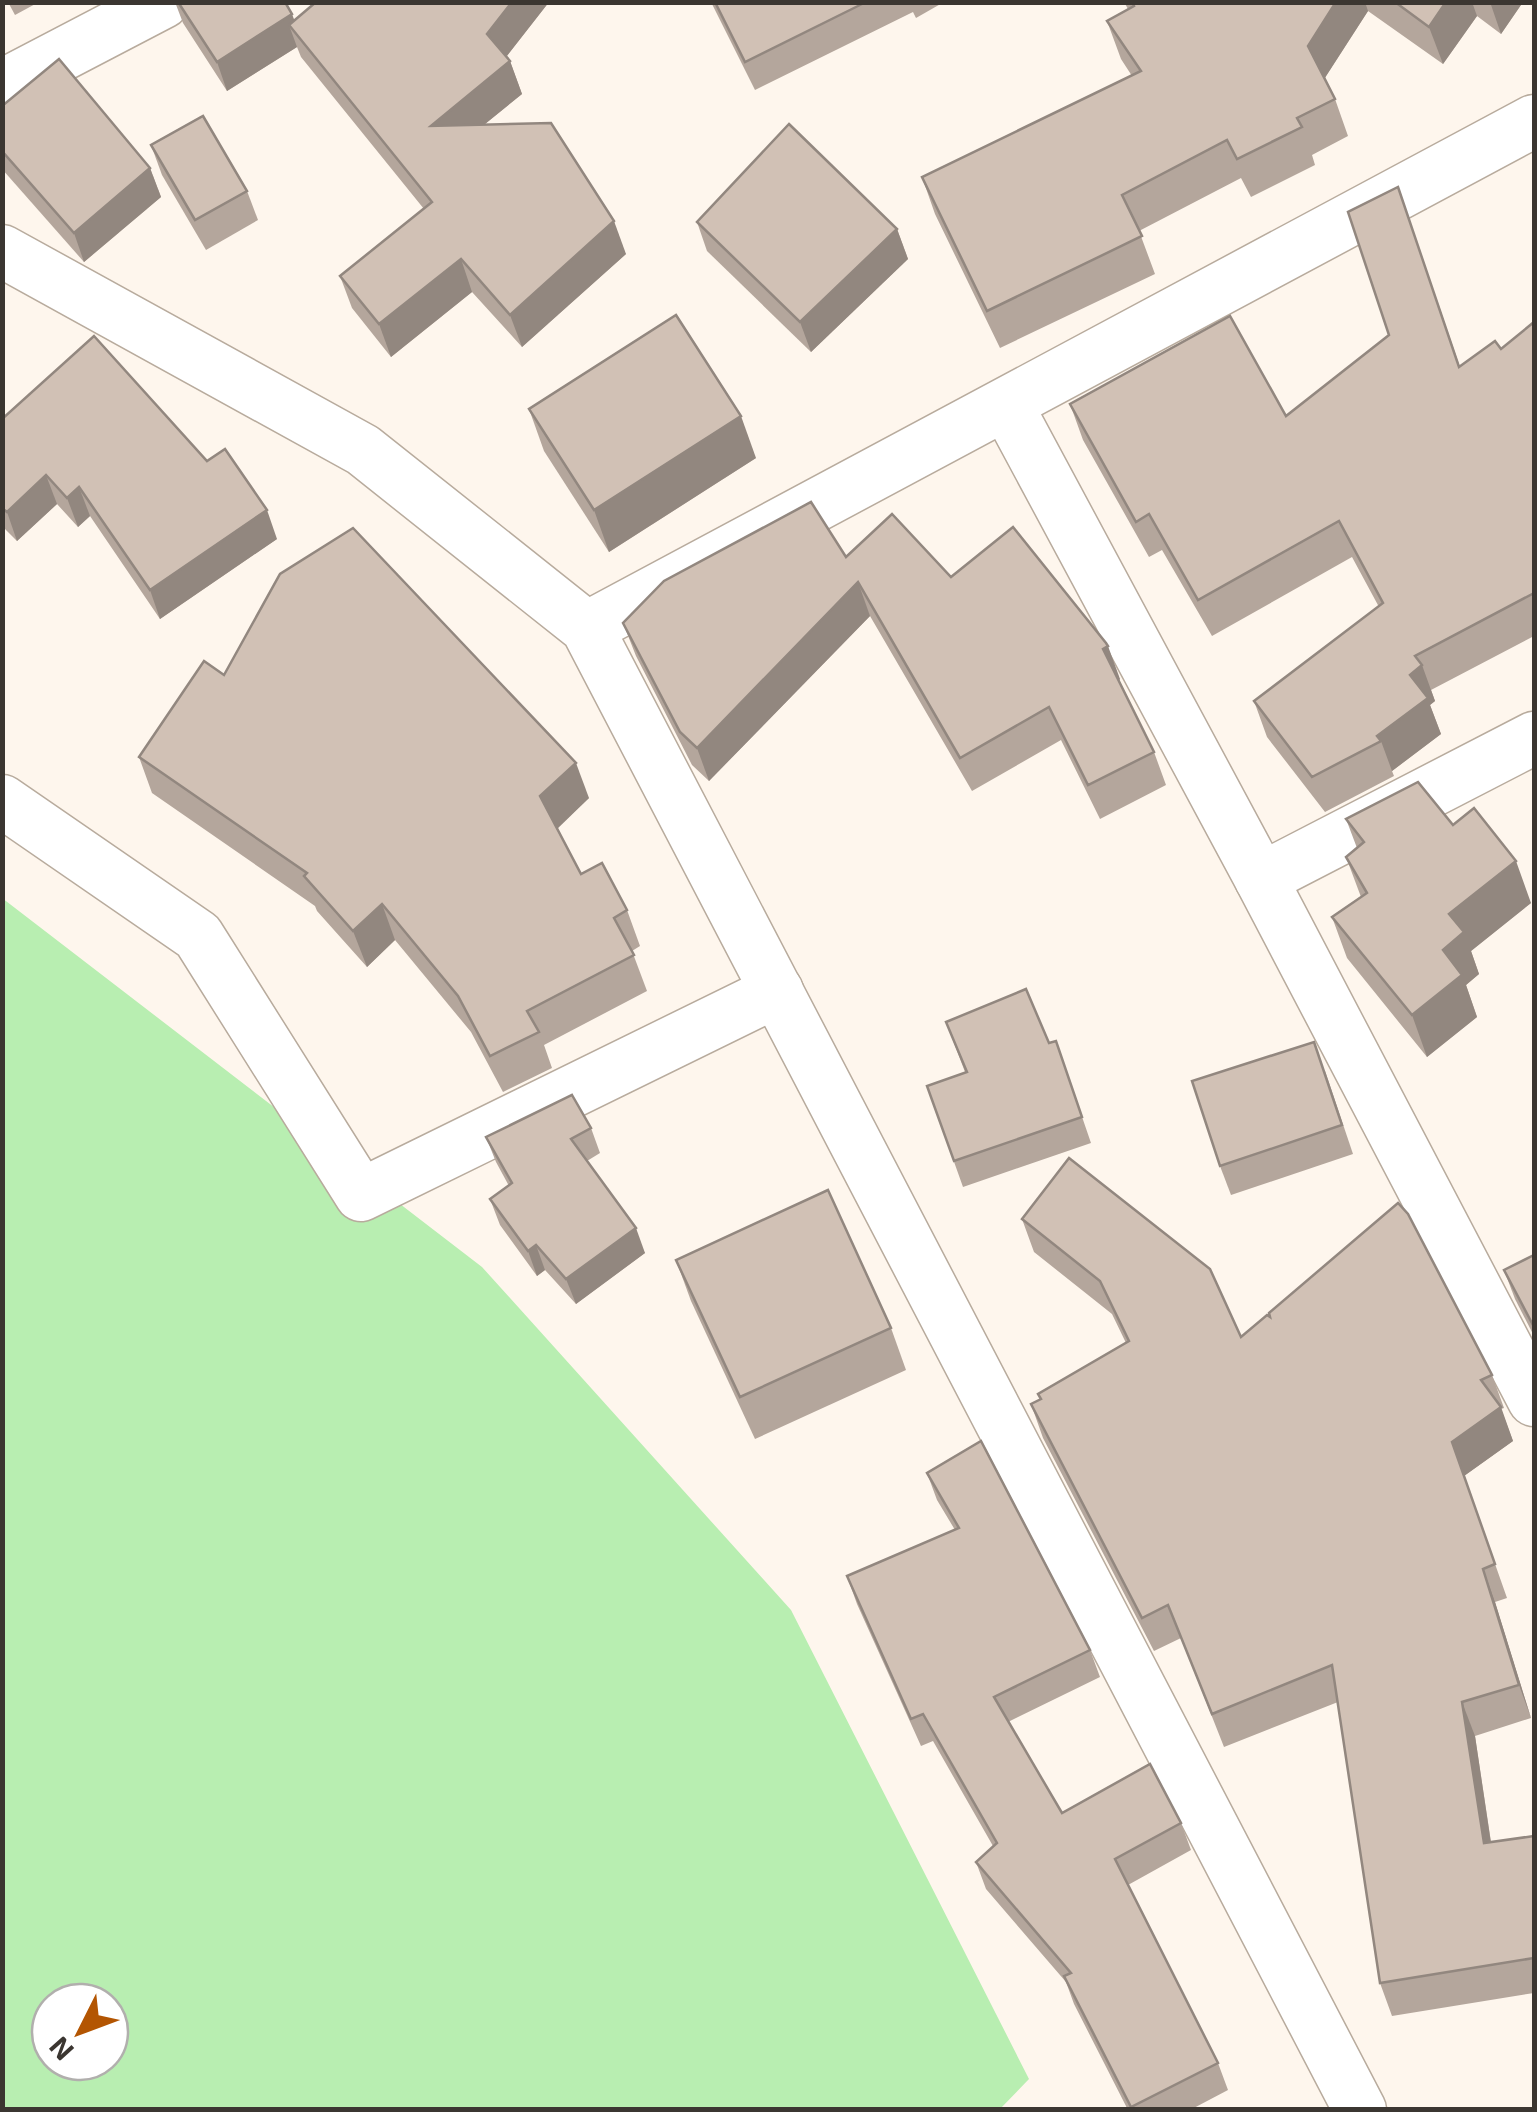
<svg xmlns="http://www.w3.org/2000/svg" width="1537" height="2112" viewBox="0 0 1537 2112" font-family="'Exo 2',sans-serif">
<style>
.green{fill:#b8eeb1;fill-rule:evenodd}
.lines{fill:none;stroke-linecap:round;stroke-linejoin:round}
.minor-casing{stroke:#b8ab9d;stroke-width:55}
.minor{stroke:#fff;stroke-width:52}
.wall{fill:#b4a69c}
.shaded-wall{fill:#92877f}
.building{fill:#d1c1b5;stroke:#92877f;stroke-width:2.5}
</style>
<rect width="100%" height="100%" fill="#fef6ed"/>
<path class="green" d="M2 898 482 1267 791 1610 1029 2079 1000 2109H3ZM50 2002H110V2062H50Z"/>
<g class="lines">
<g class="minor-casing">
<g id="minor">
<polyline points="2,86 163,2"/>
<polyline points="2,251 363,450 587,628 1360,2110"/>
<polyline points="1007,406 1261,879 1534,1400"/>
<polyline points="587,628 1534,121"/>
<polyline points="2,801 198,936 361,1195 777,991"/>
<polyline points="1261,879 1534,738"/>
</g>
</g>
<use href="#minor" class="minor"/>
</g>
<g class="wall">
<polygon points="8,2 39,2 15,15"/>
<polygon points="175,2 285,2 294,20 549,2 506,57 510,61 522,94 485,124 626,254 522,347 472,292 391,357 352,308 340,276 424,209 301,57 297,47 227,91 183,23"/>
<polygon points="711,2 944,2 916,18 913,12 755,90"/>
<polygon points="1124,2 1523,2 1501,34 1477,16 1443,64 1368,11 1324,79 1335,99 1348,136 1312,155 1315,165 1251,197 1241,178 1139,231 1155,274 1000,348 935,214 922,177 1132,76 1121,59 1107,21 1128,9"/>
<polygon points="2,106 150,168 161,197 84,262 2,169"/>
<polygon points="151,145 247,191 258,220 206,250 162,175"/>
<polygon points="1398,187 1460,367 1501,349 1534,322 1534,636 1431,690 1435,701 1430,705 1441,734 1392,771 1394,776 1325,812 1267,737 1254,701 1379,607 1352,557 1212,636 1162,550 1149,557 1083,440 1070,404 1286,416 1389,335"/>
<polygon points="697,222 897,229 908,259 811,352 707,251"/>
<polygon points="529,409 756,458 609,552 544,451"/>
<polygon points="2,419 277,539 160,619 90,516 78,527 57,504 17,541 2,526"/>
<polygon points="846,557 951,577 1120,679 1119,680 1154,752 1166,785 1100,819 1061,740 972,791 870,616 709,781 692,765 636,656 623,623"/>
<polygon points="224,675 589,798 557,828 581,874 627,910 640,946 632,951 647,991 544,1045 552,1068 503,1092 471,1032 395,940 367,967 317,911 315,906 152,793 139,757"/>
<polygon points="1346,819 1453,825 1531,903 1471,951 1479,974 1466,985 1477,1017 1427,1057 1347,958 1332,917 1361,897 1346,857 1357,848"/>
<polygon points="946,1022 1049,1043 1056,1041 1091,1143 963,1187 927,1086 965,1072"/>
<polygon points="1325,1071 1353,1154 1231,1195 1220,1166"/>
<polygon points="591,1128 600,1153 587,1161 645,1253 576,1304 545,1270 537,1276 500,1225 490,1199 509,1186 496,1162 486,1137"/>
<polygon points="1022,1219 1241,1337 1492,1375 1504,1408 1501,1409 1513,1441 1464,1476 1507,1598 1495,1602 1531,1718 1475,1736 1491,1842 1534,1836 1534,1993 1392,2016 1380,1983 1338,1702 1224,1747 1181,1638 1154,1651 1043,1438 1031,1404 1040,1399 1038,1394 1126,1343 1112,1314 1034,1252"/>
<polygon points="1534,1255 1534,1336 1515,1299 1504,1270"/>
<polygon points="676,1260 891,1328 906,1370 755,1439 691,1301"/>
<polygon points="927,1473 1090,1650 1100,1677 1008,1722 1062,1813 1181,1823 1191,1850 1128,1885 1218,2063 1228,2090 1190,2110 1128,2110 1074,2004 1066,1982 986,1889 976,1862 993,1846 933,1741 921,1746 857,1604 847,1576 955,1530 937,1500"/>
</g>
<g class="shaded-wall">
<polygon points="512,2 549,2 499,66 487,34"/>
<polygon points="1336,2 1365,2 1368,11 1321,84 1308,46"/>
<polygon points="1446,2 1472,2 1477,16 1443,64 1429,27"/>
<polygon points="1490,2 1523,2 1501,34"/>
<polygon points="292,14 302,41 289,25 297,47 227,91 217,62"/>
<polygon points="510,61 522,94 443,158 431,126"/>
<polygon points="150,168 161,197 84,262 74,233"/>
<polygon points="614,221 626,254 522,347 510,315"/>
<polygon points="897,229 908,259 811,352 800,322"/>
<polygon points="461,259 472,292 391,357 379,324"/>
<polygon points="741,416 756,458 609,552 594,510"/>
<polygon points="46,475 57,504 17,541 7,512"/>
<polygon points="79,487 90,516 78,527 67,498"/>
<polygon points="267,510 277,539 160,619 150,590"/>
<polygon points="858,582 870,616 709,781 697,748"/>
<polygon points="1108,646 1120,679 1116,683 1103,649"/>
<polygon points="1422,665 1435,701 1430,705 1441,734 1392,771 1381,741 1377,736 1410,675"/>
<polygon points="576,763 589,798 554,832 540,796"/>
<polygon points="1516,861 1531,903 1471,951 1479,974 1466,985 1477,1017 1427,1057 1412,1015 1443,950 1449,914"/>
<polygon points="382,904 395,940 367,967 353,931"/>
<polygon points="636,1228 645,1253 576,1304 566,1279"/>
<polygon points="536,1245 545,1270 537,1276 528,1251"/>
<polygon points="1501,1407 1513,1441 1464,1476 1507,1598 1452,1442"/>
<polygon points="1483,1569 1495,1602 1531,1718 1519,1685"/>
<polygon points="1462,1702 1475,1736 1496,1877 1484,1843"/>
</g>
<g class="building">
<polygon points="178,2 285,2 292,14 217,62"/>
<polygon points="316,2 512,2 487,34 510,61 431,126 551,123 614,221 510,315 461,259 379,324 340,276 432,202 289,25"/>
<polygon points="715,2 866,2 745,62"/>
<polygon points="1132,2 1336,2 1308,46 1335,99 1297,118 1302,127 1237,159 1227,140 1122,195 1142,236 987,311 922,177 1141,71 1107,21 1134,6"/>
<polygon points="1395,2 1446,2 1429,27"/>
<polygon points="59,59 150,168 74,233 2,151 2,106"/>
<polygon points="203,116 247,191 195,220 151,145"/>
<polygon points="789,124 897,229 800,322 697,222"/>
<polygon points="1398,187 1459,367 1495,341 1501,349 1534,322 1534,593 1415,656 1422,665 1410,675 1428,698 1377,736 1381,741 1312,777 1254,701 1383,603 1339,521 1198,600 1149,514 1136,522 1070,404 1230,316 1286,416 1389,335 1348,212"/>
<polygon points="676,315 741,416 594,510 529,409"/>
<polygon points="94,336 207,461 225,449 267,510 150,590 79,487 67,498 46,475 7,512 2,508 2,419"/>
<polygon points="811,502 846,557 892,514 951,577 1013,527 1106,643 1108,646 1103,649 1154,752 1088,785 1049,707 960,758 858,582 697,748 680,732 623,623 664,581"/>
<polygon points="353,528 576,763 540,796 581,874 602,863 627,910 614,918 634,955 527,1011 539,1032 490,1056 458,996 382,904 353,931 304,876 307,873 139,757 204,661 224,675 280,574"/>
<polygon points="1418,782 1453,825 1474,808 1516,861 1449,914 1464,932 1443,950 1462,975 1412,1015 1332,917 1367,893 1346,857 1364,842 1346,819"/>
<polygon points="1026,989 1049,1043 1056,1041 1082,1117 954,1161 927,1086 967,1072 946,1022"/>
<polygon points="1314,1042 1342,1125 1220,1166 1192,1081"/>
<polygon points="572,1095 591,1128 571,1139 636,1228 566,1279 536,1245 528,1251 490,1199 512,1183 486,1137"/>
<polygon points="1069,1158 1210,1269 1241,1337 1267,1315 1270,1317 1269,1313 1398,1203 1408,1214 1492,1375 1481,1380 1501,1407 1452,1442 1495,1564 1483,1569 1519,1685 1462,1702 1484,1843 1534,1836 1534,1958 1380,1983 1332,1665 1212,1714 1168,1605 1142,1618 1031,1404 1041,1399 1038,1394 1129,1341 1100,1281 1022,1219"/>
<polygon points="828,1190 891,1328 740,1397 676,1260"/>
<polygon points="1534,1255 1534,1327 1504,1270"/>
<polygon points="981,1441 1090,1650 994,1697 1062,1813 1150,1764 1181,1823 1115,1859 1218,2063 1131,2107 1064,1976 1071,1973 976,1862 997,1843 923,1714 911,1719 847,1576 959,1528 927,1473"/>
</g>
<rect width="1537" height="2112" fill="none" stroke="#3b3631" stroke-width="10"/>
<g transform="translate(80 2032) rotate(228)"><circle r="48" fill="#ffffff" stroke="#b1afad" stroke-width="2.5"/>
<path d="M0-8L18 38L0 25L-18 38Z" fill="#b35502"/>
<text y="-15" font-size="28" font-weight="bold" text-anchor="middle" fill="#3b3631">N</text>
</g>
</svg>
